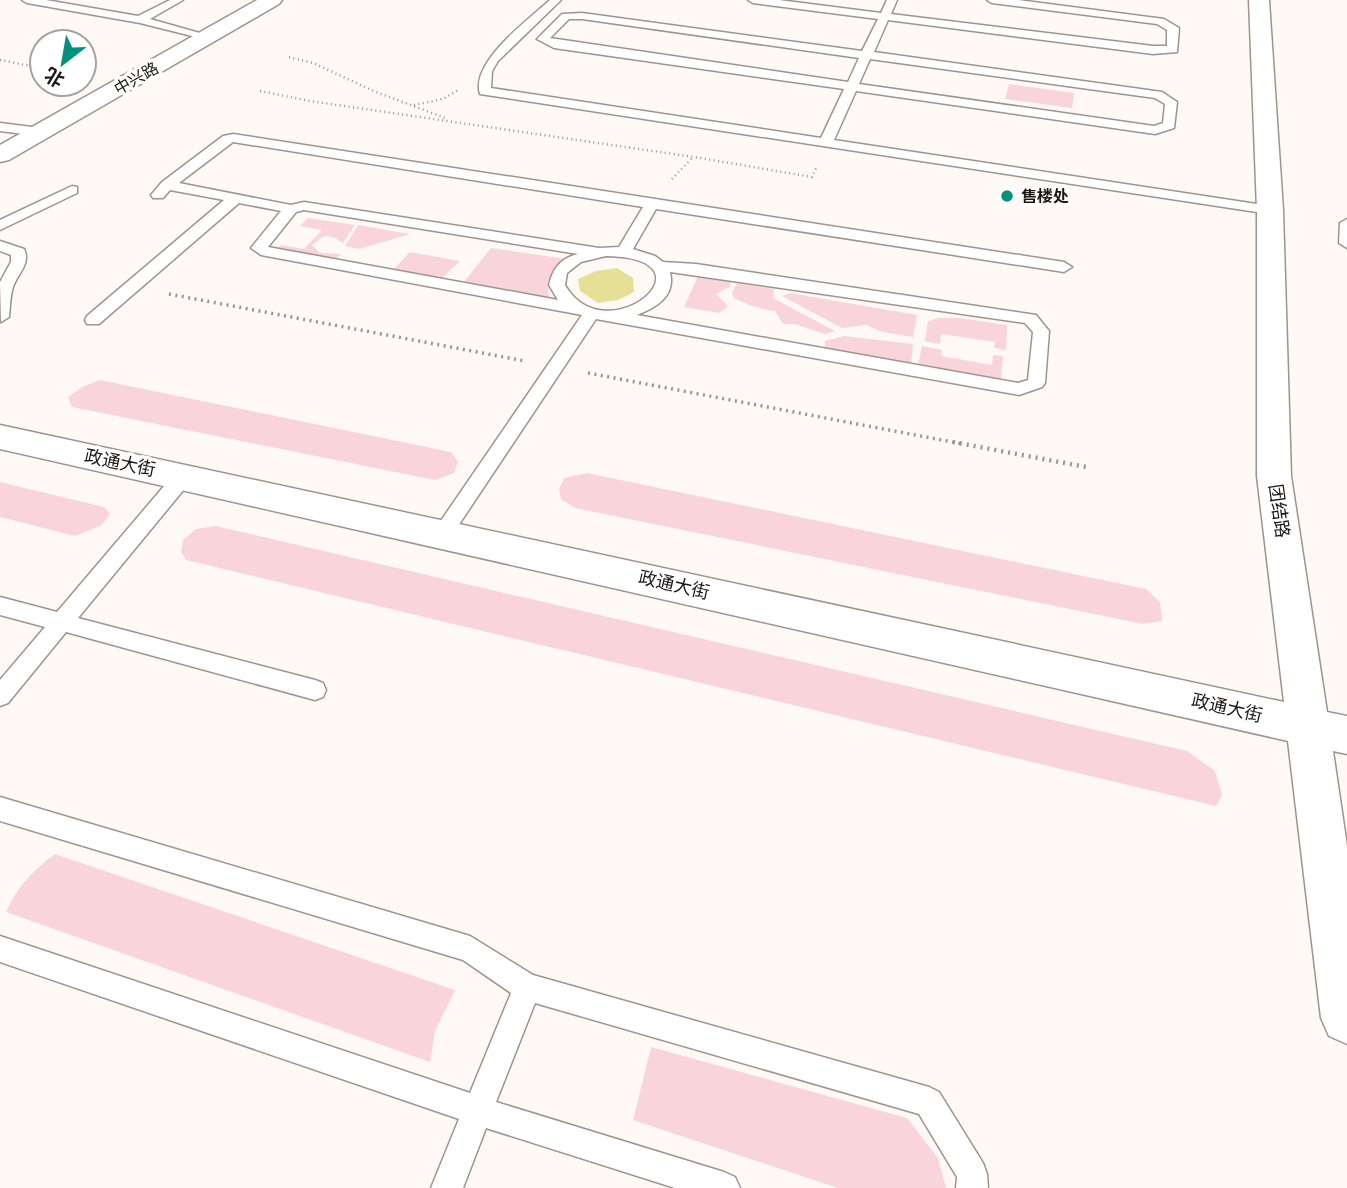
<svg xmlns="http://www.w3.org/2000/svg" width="1347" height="1188" viewBox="0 0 1347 1188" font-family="Georgia,'Noto Sans SC',serif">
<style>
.green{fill:#f9d5db}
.water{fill:#e5e095}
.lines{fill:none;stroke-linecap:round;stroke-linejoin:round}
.service-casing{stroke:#a1938a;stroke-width:3}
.tertiary-casing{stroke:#a1938a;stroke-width:3}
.secondary-casing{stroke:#a1938a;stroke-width:3}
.path-far2{stroke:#9a9591;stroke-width:2.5;stroke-dasharray:1 3.5;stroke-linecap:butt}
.path-far1{stroke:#9a9591;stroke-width:3.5;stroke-dasharray:2 4.5;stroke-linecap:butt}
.path{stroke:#9a9591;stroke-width:4.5;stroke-dasharray:2 5;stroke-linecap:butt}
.service{fill:#fff;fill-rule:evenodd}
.tertiary{fill:#fff;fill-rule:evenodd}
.secondary{fill:#fff;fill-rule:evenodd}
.poi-dot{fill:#00927f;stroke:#fff;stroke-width:2.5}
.labels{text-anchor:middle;stroke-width:7;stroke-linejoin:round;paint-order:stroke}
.far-street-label{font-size:16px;fill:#1d1814;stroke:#fff}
.far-poi-label{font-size:16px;font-weight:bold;fill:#1d1814;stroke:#fff;text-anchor:start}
.street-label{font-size:18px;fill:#1d1814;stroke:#fff}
</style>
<rect width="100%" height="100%" fill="#fff9f5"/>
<g class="green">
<polygon points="1009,84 1074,93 1072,108 1005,99"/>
<polygon points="308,218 355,225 343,243 333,237 324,236 312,245 320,253 341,254 334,260 276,251 281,245 304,249 322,230 300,226"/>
<polygon points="358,225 410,234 359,249 345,246"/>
<path d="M491 248 567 259C551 270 544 280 550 299L463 283Z"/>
<polygon points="410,252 460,261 442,278 393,270"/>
<polygon points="698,276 731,281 729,287 716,294 728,306 719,313 684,307"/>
<path d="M737 283 774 289 773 298 835 331 825 334 795 324H783L775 311C760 309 747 305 734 298L732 293Z"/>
<polygon points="790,293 917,315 913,337 883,332 866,325 842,328 782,296"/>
<polygon points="938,318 959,318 1007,325 1006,350 994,348 995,342 941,334 940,344 925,341 928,321"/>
<polygon points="844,336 913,344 911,365 824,349 825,341"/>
<polygon points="922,346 942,350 941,356 992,365 993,355 1003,356 1001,379 918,365"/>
<polygon points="100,380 451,452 458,462 454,473 435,480 72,407 68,397 82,387"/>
<polygon points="587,473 1146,589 1160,602 1162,621 1143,624 575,508 561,499 559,490 564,478"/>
<polygon points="0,482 104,507 110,514 102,525 75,536 0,517"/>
<polygon points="216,526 1187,751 1215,771 1222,795 1216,806 186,560 181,552 183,540 196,529"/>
<path d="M55 854 455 990 435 1031 430 1062 6 912C18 886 32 871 55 854Z"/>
<polygon points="651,1047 907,1118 938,1158 946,1188 838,1188 633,1120"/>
</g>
<polygon class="water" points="617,268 633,278 634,292 618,300 598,303 580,291 578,279 596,271"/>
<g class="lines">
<g class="service-casing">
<g id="service">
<polygon points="22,0 46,0 138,16 170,0 183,0 150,19 214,37 208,40 140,23 27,3"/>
<path d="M550 0H561L498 61 492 71 491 88 821 138 844 89 554 48 537 39 562 14 582 13 862 51 878 19 753 3 748 0H779L881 13 887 0H897L891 14 1153 46H1167V30L1157 24 992 3 987 0H1018L1164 19 1179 28 1177 52 1153 54 888 20 874 52 1162 92 1177 102 1174 128 1155 134 856 91 834 140 1270 206 1277 210 1270 214 480 94C470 62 528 20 550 0ZM569 19H582L859 58 848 82 550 38ZM870 59 1155 98 1165 104 1163 123 1154 126 859 84Z"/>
<polygon points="0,123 40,128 47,132 40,136 0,131"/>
<path d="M233 134 1064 262 1072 267 1064 272 656 209 633 249 655 256 663 262 696 264 1036 315 1049 331 1045 383 1042 387 1019 395 596 319 450 538 443 541 436 538 433 533 436 528 582 315 261 255 251 248 281 211 239 203 99 324H87L85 320 87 316 224 200 170 190 163 198H153L151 195 162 182 223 136ZM233 142 643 207 619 247 599 248 304 202 291 205 179 183ZM304 210 578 254C561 258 553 268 549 285L558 300 268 247 296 212ZM606 256C722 258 606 356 565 285L567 273 581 262ZM670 272 1025 323 1033 332 1028 380 1018 383 637 315C657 307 676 296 670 272Z"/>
<polygon points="72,186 77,187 77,193 0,230 0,220"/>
<polygon points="1347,219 1347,248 1339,243 1340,223"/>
<path d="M0 241 24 249C31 264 18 273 13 287 10 296 10 308 9 317L1 322 0 282 11 262V255L0 251Z"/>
<polygon points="183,470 190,472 193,477 190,482 78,618 315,680 323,683 326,690 323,697 315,700 66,632 8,703 0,706 0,680 45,627 0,615 0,597 57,612 176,472"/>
<polygon points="0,797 470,936 533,975 929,1087 939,1092 983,1163 987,1174 988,1188 956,1188 957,1177 919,1114 535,1003 496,1102 724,1172 735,1177 740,1188 675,1188 486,1128 463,1188 431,1188 459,1119 0,962 0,936 470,1093 511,993 463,960 0,821"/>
</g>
</g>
<g class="tertiary-casing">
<polygon id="tertiary" points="1249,0 1269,0 1283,210 1291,476 1327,712 1347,716 1347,754 1333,751 1347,846 1347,1044 1329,1036 1321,1018 1288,741 0,449 0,425 1284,702 1257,476 1257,210"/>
</g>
<g class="secondary-casing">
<polygon id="secondary" points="257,0 282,0 279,4 9,160 0,162 0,145"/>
</g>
<g class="path-far2">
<polyline points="289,57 313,63 376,92 448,119"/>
<polyline points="0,60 42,68"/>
<polyline points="260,91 310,101 694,157 812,177 816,168"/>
<polyline points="414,105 443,99 458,90"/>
<polyline points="672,179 693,157"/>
</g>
<g class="path-far1">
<polyline points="169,294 525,361"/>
<polyline points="588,373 963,444"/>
</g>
<polyline class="path" points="953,442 1086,467"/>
<use href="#service" class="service"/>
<use href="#tertiary" class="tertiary"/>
<use href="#secondary" class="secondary"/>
</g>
<circle class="poi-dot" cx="1007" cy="196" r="7"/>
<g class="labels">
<g class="far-street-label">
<text transform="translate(136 78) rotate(-30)" y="6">中兴路</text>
</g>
<g class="far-poi-label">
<text x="1021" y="202">售楼处</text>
</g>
<g class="street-label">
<text transform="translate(120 463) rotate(12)" y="6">政通大街</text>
<text transform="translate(1279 511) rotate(82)" y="6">团结路</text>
<text transform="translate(674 585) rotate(13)" y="6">政通大街</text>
<text transform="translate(1227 708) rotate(13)" y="6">政通大街</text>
</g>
</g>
<g transform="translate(63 63) rotate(211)"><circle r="33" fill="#ffffff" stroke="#a5a3a1" stroke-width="2"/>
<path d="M0-5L12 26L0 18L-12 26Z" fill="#00927f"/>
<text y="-10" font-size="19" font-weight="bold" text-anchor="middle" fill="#1d1814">北</text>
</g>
</svg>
